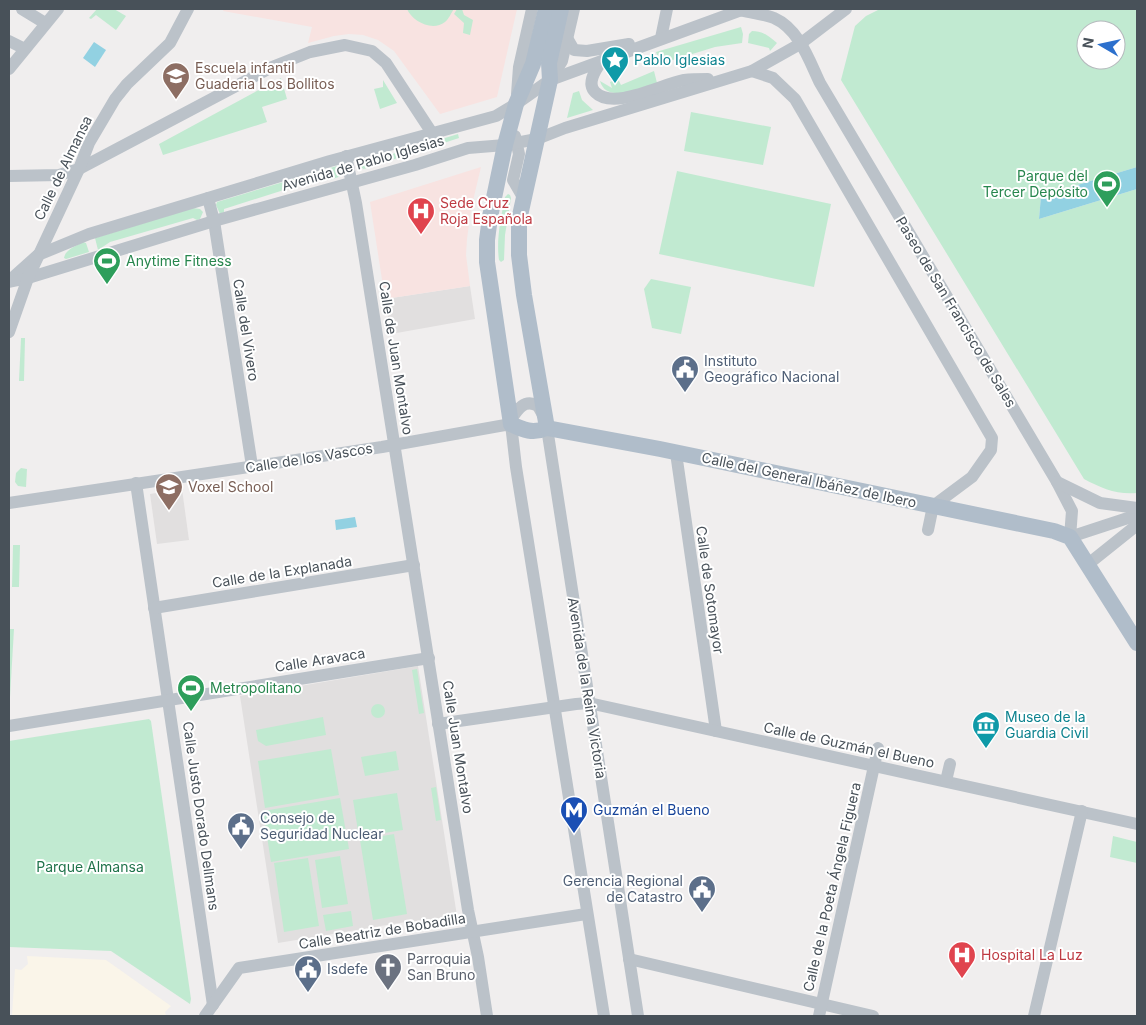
<svg xmlns="http://www.w3.org/2000/svg" width="1146" height="1025" viewBox="0 0 1146 1025" font-family="Inter,sans-serif">
<style>
.commercial{fill:#faf5e9}
.education{fill:#e1dfdf}
.medical{fill:#f8e3e1}
.green{fill:#c1ead1;fill-rule:evenodd}
.water{fill:#92d1e2}
.lines{fill:none;stroke-linecap:round;stroke-linejoin:round}
.minor{stroke:#bbc2c9;stroke-width:12}
.major{stroke:#b0bdca;stroke-width:16}
.labels{text-anchor:middle;stroke-width:4;stroke-linejoin:round;paint-order:stroke}
.culture-label{font-size:14px;fill:#0d838f;stroke:#fff;text-anchor:start}
.education-label{font-size:14px;fill:#785e54;stroke:#fff;text-anchor:start}
.street-label{font-size:14px;fill:#485159;stroke:#fff}
.leisure-label{font-size:14px;fill:#27864d;stroke:#fff;text-anchor:start}
.health-label{font-size:14px;fill:#be3a42;stroke:#fff;text-anchor:start}
.service-label{font-size:14px;fill:#4e5e75;stroke:#fff;text-anchor:start}
.transit-label{font-size:14px;fill:#164399;stroke:#fff;text-anchor:start}
.park-label{font-size:14px;fill:#20734b;stroke:#fff}
.worship-label{font-size:14px;fill:#5b616d;stroke:#fff;text-anchor:start}
</style>
<rect width="100%" height="100%" fill="#f0eeee"/>
<polygon class="commercial" points="27,956 106,960 171,1006 165,1012 166,1016 12,1016 15,969 21,970 28,964"/>
<g class="education">
<polygon points="470,286 475,319 391,334 385,299"/>
<polygon points="182,489 189,540 157,544 150,494"/>
<polygon points="418,666 457,916 399,923 278,943 240,696"/>
</g>
<g class="medical">
<polygon points="224,9 517,9 497,97 440,114 394,51 378,40 363,35 349,34 334,36 308,43 312,27 223,11"/>
<polygon points="481,167 471,209 467,239 466,255 470,286 385,299 370,202"/>
</g>
<g class="green">
<polygon points="97,9 114,9 126,16 116,30 96,15 91,19 89,18"/>
<path d="M407 9H454C451 13 449 19 445 22 432 32 412 21 407 9Z"/>
<polygon points="457,9 462,9 464,15 473,20 470,35 463,33 464,23 454,14"/>
<path d="M880 9H1137V167L1041 196 1039 219 1137 189V493C1117 495 1101 488 1084 479L841 80 855 26 866 16ZM1086 30H1116V60H1086Z"/>
<polygon points="741,27 743,34 742,43 715,47 660,64 656,52"/>
<path d="M752 31C763 31 769 36 777 43L770 51 769 48 748 43 749 34Z"/>
<path d="M654 71 657 83C641 87 607 105 600 81L612 88 610 82 618 79 621 85Z"/>
<polygon points="281,78 287,99 262,107 267,122 163,155 159,144"/>
<polygon points="383,80 397,103 380,109 374,89 383,87"/>
<polygon points="579,91 582,100 593,110 567,118 573,93"/>
<polygon points="691,112 771,127 763,165 684,151"/>
<polygon points="458,134 459,138 364,169 360,167 363,163"/>
<polygon points="340,165 342,166 344,175 330,180 328,176 224,209 224,212 220,214 216,205 217,202"/>
<polygon points="677,171 831,204 814,287 659,254"/>
<path d="M508 194 510 195 511 198 505 235 504 260 501 262 499 260C496 240 501 217 505 197Z"/>
<polygon points="193,208 200,209 203,212 200,219 197,220 193,218 110,242 98,250 95,238"/>
<path d="M83 242 86 243 89 252 66 259 64 258C65 250 76 246 83 242Z"/>
<polygon points="651,279 691,287 681,334 652,328 644,289"/>
<polygon points="21,338 25,338 24,381 19,381"/>
<polygon points="21,468 27,469 26,487 18,486 15,482 16,473"/>
<polygon points="13,545 20,545 19,587 12,587"/>
<polygon points="10,629 14,629 10,697 9,697"/>
<polygon points="417,669 424,713 419,714 412,670"/>
<circle cx="378" cy="711" r="7"/>
<polygon points="323,717 326,735 266,746 258,741 256,730"/>
<polygon points="149,719 151,721 191,999 190,1004 111,951 9,947 9,741"/>
<polygon points="331,749 339,795 265,808 258,761"/>
<polygon points="396,751 399,770 365,776 361,757"/>
<polygon points="436,787 441,820 436,821 431,788"/>
<polygon points="397,793 403,830 359,837 353,800"/>
<polygon points="340,798 349,849 271,862 263,811"/>
<polygon points="394,834 407,914 373,920 360,840"/>
<polygon points="1113,836 1137,842 1137,863 1110,857"/>
<polygon points="340,856 348,904 322,908 315,860"/>
<polygon points="308,858 319,926 284,932 274,863"/>
<polygon points="351,911 353,926 326,931 323,915"/>
</g>
<g class="water">
<polygon points="94,42 106,50 95,67 83,58"/>
<polygon points="1137,167 1137,189 1039,219 1041,196"/>
<polygon points="355,517 357,527 336,530 335,520"/>
</g>
<g class="lines">
<g class="minor">
<polyline points="22,9 45,23"/>
<path d="M740 10C750 13 764 14 774 18 799 29 809 60 820 83L1057 482 1072 511 1070 537 1137 515"/>
<polyline points="567,38 574,50 587,51 629,44"/>
<polyline points="661,38 667,9"/>
<polyline points="9,41 25,49"/>
<path d="M602 61C596 69 586 83 595 92 613 111 662 84 684 80 692 79 700 79 708 79"/>
<polyline points="9,69 58,9"/>
<polyline points="752,71 773,78 795,99 992,438 991,450 972,477 933,506 928,530"/>
<polyline points="550,80 562,61 574,9"/>
<polyline points="517,94 519,67 532,9"/>
<polyline points="515,136 519,154 513,180 524,199"/>
<polyline points="346,156 356,203 468,910 478,957 487,1016"/>
<polyline points="9,176 59,175 79,169 272,67 310,52 345,45 372,51 386,63 432,133"/>
<polyline points="208,198 214,221 252,466"/>
<polyline points="9,281 38,255 89,234 330,161 496,116 516,104 550,80 744,9"/>
<polyline points="9,282 28,278 214,221 415,165 468,148 505,145 537,139 565,128 752,71 800,44 846,9"/>
<polyline points="9,332 28,278 79,169 89,143 115,99 127,84 170,43 188,9"/>
<path d="M510 421C517 410 524 398 538 406L544 417"/>
<polyline points="547,428 638,1016"/>
<polyline points="676,453 716,731"/>
<polyline points="1057,482 1100,503 1137,508"/>
<polyline points="136,483 213,1005"/>
<polyline points="9,503 382,447 511,424 516,467 604,1016"/>
<polyline points="1087,565 1137,525"/>
<polyline points="154,608 414,565"/>
<polyline points="438,724 576,704 589,703 1137,824"/>
<polyline points="9,726 429,658"/>
<polyline points="946,781 950,764"/>
<polyline points="629,959 873,1016"/>
<polyline points="205,1016 239,968 586,914"/>
<polyline points="819,1016 878,748"/>
<polyline points="1034,1016 1082,811"/>
</g>
<g class="major">
<path d="M546 9 533 64 516 104 505 145 490 217 487 240V262L511 424C523 430 533 434 547 428"/>
<polyline points="547,428 660,449 1054,531 1070,537 1137,643"/>
<polyline points="547,428 524,295 519,255 519,220 550,80 549,63 561,9"/>
</g>
</g>
<defs>
<g id="sight-pin" transform="scale(1.4375)"><path d="M0 17L-7.5 6A9.5 9.5 0 1 1 7.5 6Z" fill="#0f9aa8" stroke="#fff"/><path d="M0-6L1.8-2.2L6-1.7L2.9 1.2L3.7 5.4L0 3.3L-3.7 5.4L-2.9 1.2L-6-1.7L-1.8-2.2Z" fill="#fff"/></g>
<g id="school-pin" transform="scale(1.4375)"><path d="M0 17L-7.5 6A9.5 9.5 0 1 1 7.5 6Z" fill="#8d6e63" stroke="#fff"/><path d="M0-5L7-2L0 1L-7-2ZM-4 1L0 2.5L4 1V4Q0 6-4 4Z" fill="#fff"/></g>
<g id="stadium-pin" transform="scale(1.4375)"><path d="M0 17L-7.5 6A9.5 9.5 0 1 1 7.5 6Z" fill="#2e9e5b" stroke="#fff"/><path d="M0-5a6.5 5 0 1 0 0 10a6.5 5 0 1 0 0-10ZM-3.5-1.8h7v3.6h-7Z" fill="#fff"/></g>
<g id="hospital-pin" transform="scale(1.4375)"><path d="M0 17L-7.5 6A9.5 9.5 0 1 1 7.5 6Z" fill="#e0444e" stroke="#fff"/><path d="M-5-5h3v3.5h4V-5h3V5h-3V1.5h-4V5h-3Z" fill="#fff"/></g>
<g id="civic-pin" transform="scale(1.4375)"><path d="M0 17L-7.5 6A9.5 9.5 0 1 1 7.5 6Z" fill="#5c6f8a" stroke="#fff"/><path d="M-.6-6.5H3V-4.5H.6V-3L4-1V1h2V6H-6V1h2V-1L-.6-3ZM-1.2 2.5V6h2.4V2.5Z" fill="#fff"/></g>
<g id="university-pin" transform="scale(1.4375)"><path d="M0 17L-7.5 6A9.5 9.5 0 1 1 7.5 6Z" fill="#8d6e63" stroke="#fff"/><path d="M0-5L7-2L0 1L-7-2ZM-4 1L0 2.5L4 1V4Q0 6-4 4Z" fill="#fff"/></g>
<g id="museum-pin" transform="scale(1.4375)"><path d="M0 17L-7.5 6A9.5 9.5 0 1 1 7.5 6Z" fill="#0f9aa8" stroke="#fff"/><path d="M0-6L6-3V-2H-6V-3ZM-5-1h2V3h-2ZM-1-1h2V3h-2ZM3-1h2V3H3ZM-6 4H6V6H-6Z" fill="#fff"/></g>
<g id="metro-pin" transform="scale(1.4375)"><path d="M0 17L-7.5 6A9.5 9.5 0 1 1 7.5 6Z" fill="#1a4fb4" stroke="#fff"/><path d="M-5.5 5V-5H-3L0 0L3-5H5.5V5H3V-.5L0 4L-3-.5V5Z" fill="#fff"/></g>
<g id="church-pin" transform="scale(1.4375)"><path d="M0 17L-7.5 6A9.5 9.5 0 1 1 7.5 6Z" fill="#6b7280" stroke="#fff"/><path d="M-1.2-6h2.4v3.5h3.3v2.4h-3.3V6h-2.4V-.1h-3.3v-2.4h3.3Z" fill="#fff"/></g>
</defs>
<g fill-rule="evenodd">
<use href="#sight-pin" x="615" y="60"/>
<use href="#school-pin" x="176" y="76"/>
<use href="#stadium-pin" x="1107" y="184"/>
<use href="#hospital-pin" x="421" y="211"/>
<use href="#stadium-pin" x="107" y="261"/>
<use href="#civic-pin" x="685" y="369"/>
<use href="#university-pin" x="169" y="487"/>
<use href="#stadium-pin" x="191" y="688"/>
<use href="#museum-pin" x="986" y="725"/>
<use href="#metro-pin" x="574" y="810"/>
<use href="#civic-pin" x="241" y="826"/>
<use href="#civic-pin" x="702" y="889"/>
<use href="#hospital-pin" x="962" y="955"/>
<use href="#church-pin" x="388" y="967"/>
<use href="#civic-pin" x="308" y="969"/>
</g>
<g class="labels">
<g class="culture-label">
<text x="634" y="65">Pablo Iglesias</text>
<text x="1005" y="722">Museo de la<tspan x="1005" dy="16">Guardia Civil</tspan></text>
</g>
<g class="education-label">
<text x="195" y="73">Escuela infantil<tspan x="195" dy="16">Guaderia Los Bollitos</tspan></text>
<text x="188" y="492">Voxel School</text>
</g>
<g class="street-label">
<text transform="translate(363 163) rotate(-16)" y="5">Avenida de Pablo Iglesias</text>
<text transform="translate(63 168) rotate(-64)" y="5">Calle de Almansa</text>
<text transform="translate(956 312) rotate(59)" y="5">Paseo de San Francisco de Sales</text>
<text transform="translate(246 330) rotate(81)" y="5">Calle del Vivero</text>
<text transform="translate(396 358) rotate(81)" y="5">Calle de Juan Montalvo</text>
<text transform="translate(309 458) rotate(-9)" y="5">Calle de los Vascos</text>
<text transform="translate(809 480) rotate(12)" y="5">Calle del General Ibáñez de Ibero</text>
<text transform="translate(282 572) rotate(-9)" y="5">Calle de la Explanada</text>
<text transform="translate(710 590) rotate(82)" y="5">Calle de Sotomayor</text>
<text transform="translate(320 660) rotate(-9)" y="5">Calle Aravaca</text>
<text transform="translate(587 688) rotate(81)" y="5">Avenida de la Reina Victoria</text>
<text transform="translate(849 745) rotate(12)" y="5">Calle de Guzmán el Bueno</text>
<text transform="translate(458 747) rotate(81)" y="5">Calle Juan Montalvo</text>
<text transform="translate(201 816) rotate(82)" y="5">Calle Justo Dorado Dellmans</text>
<text transform="translate(832 887) rotate(-77)" y="5">Calle de la Poeta Ángela Figuera</text>
<text transform="translate(382 931) rotate(-9)" y="5">Calle Beatriz de Bobadilla</text>
</g>
<g class="leisure-label">
<text x="1088" y="181" text-anchor="end">Parque del<tspan x="1088" dy="16">Tercer Depósito</tspan></text>
<text x="126" y="266">Anytime Fitness</text>
<text x="210" y="693">Metropolitano</text>
</g>
<g class="health-label">
<text x="440" y="208">Sede Cruz<tspan x="440" dy="16">Roja Española</tspan></text>
<text x="981" y="960">Hospital La Luz</text>
</g>
<g class="service-label">
<text x="704" y="366">Instituto<tspan x="704" dy="16">Geográfico Nacional</tspan></text>
<text x="260" y="823">Consejo de<tspan x="260" dy="16">Seguridad Nuclear</tspan></text>
<text x="683" y="886" text-anchor="end">Gerencia Regional<tspan x="683" dy="16">de Catastro</tspan></text>
<text x="327" y="974">Isdefe</text>
</g>
<g class="transit-label">
<text x="593" y="815">Guzmán el Bueno</text>
</g>
<g class="park-label">
<text x="90" y="872">Parque Almansa</text>
</g>
<g class="worship-label">
<text x="407" y="964">Parroquia<tspan x="407" dy="16">San Bruno</tspan></text>
</g>
</g>
<rect width="1146" height="1025" fill="none" stroke="#485159" stroke-width="20"/>
<g transform="translate(1101 45) rotate(279)"><circle r="24" fill="#ffffff" stroke="#b6b9bd"/>
<path d="M0-4L9 19L0 12L-9 19Z" fill="#2c70cd"/>
<text y="-8" font-size="14" font-weight="bold" text-anchor="middle" fill="#485159">N</text>
</g>
</svg>
